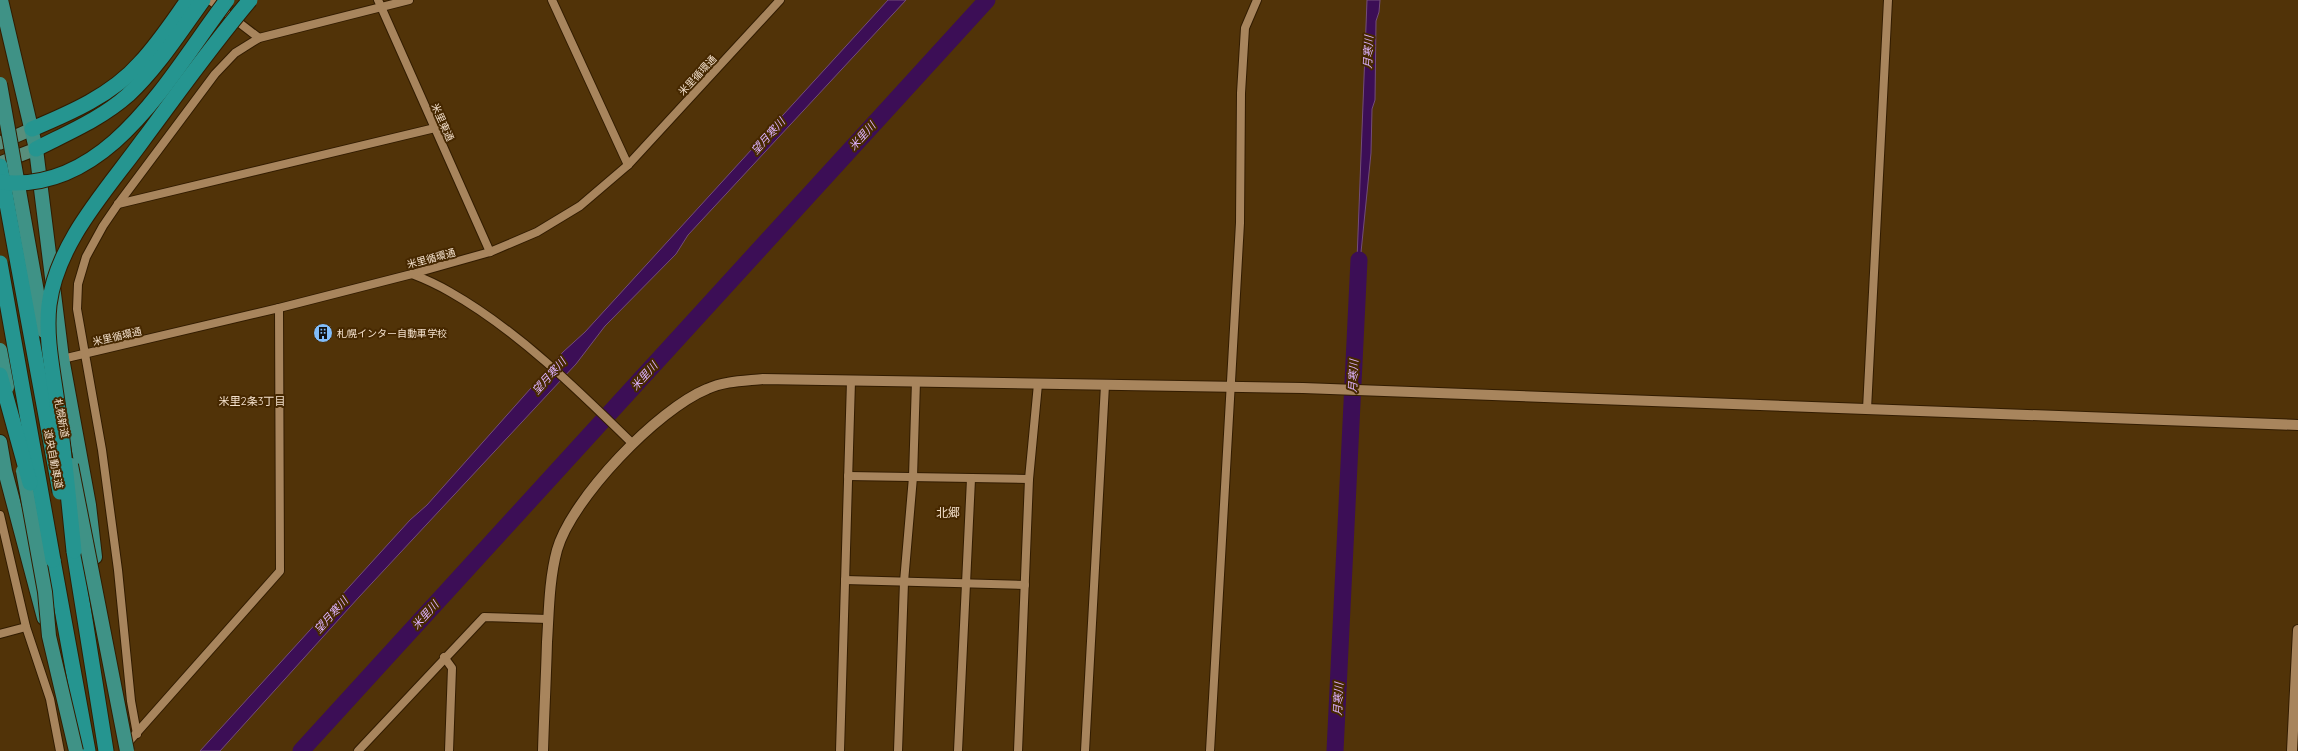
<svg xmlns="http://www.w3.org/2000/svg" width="2298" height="751" viewBox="0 0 2298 751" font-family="Quicksand,'Noto Sans JP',sans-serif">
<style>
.water{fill:#3c0e56;stroke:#734d79}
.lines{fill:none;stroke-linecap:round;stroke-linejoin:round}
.river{stroke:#3c0e56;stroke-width:17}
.minor-casing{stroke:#321c00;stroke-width:10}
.tertiary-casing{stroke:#321c00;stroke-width:12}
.primary-casing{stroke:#321c00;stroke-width:15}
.trunk-casing{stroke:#321c00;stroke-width:16}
.motorway-casing{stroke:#321c00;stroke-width:17}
.minor{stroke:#a8855d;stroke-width:8}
.tertiary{stroke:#a8855d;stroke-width:10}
.primary{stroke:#598f7c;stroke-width:13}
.trunk{stroke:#3f9286;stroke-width:14}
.motorway{stroke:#259590;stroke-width:15}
.trunk-bridge-casing{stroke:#321c00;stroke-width:16;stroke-linecap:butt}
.motorway-bridge-casing{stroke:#321c00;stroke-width:17;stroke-linecap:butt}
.trunk-bridge{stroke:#3f9286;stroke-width:14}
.motorway-bridge{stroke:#259590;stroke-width:15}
.labels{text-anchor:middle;stroke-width:4;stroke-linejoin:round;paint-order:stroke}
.street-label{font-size:10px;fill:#f3e0cb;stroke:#462800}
.poi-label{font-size:10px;fill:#f3e0cb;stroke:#462800;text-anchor:start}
.water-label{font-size:11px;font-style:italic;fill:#ddb3fd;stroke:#462800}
.neighbourhood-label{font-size:11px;fill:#f3e0cb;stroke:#462800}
.quarter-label{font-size:12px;fill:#f3e0cb;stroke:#462800}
</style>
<rect width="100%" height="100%" fill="#513308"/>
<g class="water">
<polygon points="888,0 906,0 688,235 676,254 605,326 576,364 359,597 220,751 200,751 410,520 427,505 563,352 585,332"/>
<polygon points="1367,0 1380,0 1379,12 1376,21 1375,100 1372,109 1371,153 1355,312"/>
</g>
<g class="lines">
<g class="river">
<polyline points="301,751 987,0"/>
<polyline points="1335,751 1359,260"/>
</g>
<g class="minor-casing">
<g id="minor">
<polyline points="378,0 490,252"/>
<polyline points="552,0 628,165"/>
<polyline points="211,1 259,38"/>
<polyline points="118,204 435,128"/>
<path d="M412 274C425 279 438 285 450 292 517 330 578 390 633 444"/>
<polyline points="58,360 279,308 412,274 490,252 537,232 580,206 628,165 780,0"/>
<polyline points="1867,409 1888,0"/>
<polyline points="848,476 1029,479"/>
<polyline points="0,515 26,627 50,699 60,751"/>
<polyline points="845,580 1025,585"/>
<polyline points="0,634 26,627"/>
<polyline points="444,657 452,668 449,751"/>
<polyline points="137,734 131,701 118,570 102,450 77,309 78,284 86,257 103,226 118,204 215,74 235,53 259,38 409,0"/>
<polyline points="125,746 280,571 279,308"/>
<polyline points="358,751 484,617 548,619"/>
<polyline points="840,751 851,381"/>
<polyline points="898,751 904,582 913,477 916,381"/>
<polyline points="958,751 971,479"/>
<polyline points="1018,751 1029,479 1038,384"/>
<polyline points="1085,751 1105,385"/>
<polyline points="1210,751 1240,223 1241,93 1245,28 1257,0"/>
</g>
</g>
<g class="tertiary-casing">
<g id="tertiary">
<path d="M543 751C544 715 546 679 547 642 549 611 549 580 557 550 572 498 658 409 707 389 724 381 744 381 763 379L1303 388 2298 425"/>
<polyline points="2292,751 2298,630"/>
</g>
</g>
<g class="primary-casing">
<g id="primary">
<polyline points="0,143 32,129"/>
<polyline points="0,163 36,149"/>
</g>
</g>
<g class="trunk-casing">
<g id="trunk">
<polyline points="1,0 36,149 62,358 89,505 95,557"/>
<polyline points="0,442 5,471 44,618"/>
</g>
</g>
<g class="motorway-casing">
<g id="motorway">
<path d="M32 129C70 113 112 95 140 63 158 44 173 21 188 0"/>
<path d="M36 149C67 133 101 119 128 95 157 68 180 32 203 0"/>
<polyline points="74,551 106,751"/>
<polyline points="53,560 88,751"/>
</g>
</g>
<use href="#minor" class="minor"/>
<use href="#tertiary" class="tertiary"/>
<use href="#primary" class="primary"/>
<use href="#trunk" class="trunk"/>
<use href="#motorway" class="motorway"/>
<g class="trunk-bridge-casing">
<g id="trunk-bridge">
<polyline points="0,84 44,331"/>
<polyline points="0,350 7,387"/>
<polyline points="71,465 127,751"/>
<polyline points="23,471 45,592 49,636 76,751"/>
</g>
</g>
<g class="motorway-bridge-casing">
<g id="motorway-bridge">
<polyline points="0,166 60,492"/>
<path d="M0 182C109 195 171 73 227 0"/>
<polyline points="0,263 53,560"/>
<polyline points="0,375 30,483"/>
<path d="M74 551C69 504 65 457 58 410 54 376 45 340 49 305 57 242 107 190 143 140 178 93 212 45 250 0"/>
</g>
</g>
<use href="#trunk-bridge" class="trunk-bridge"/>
<use href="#motorway-bridge" class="motorway-bridge"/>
</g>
<defs>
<g id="building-disc" transform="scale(1)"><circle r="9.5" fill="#81bdfa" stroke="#462800"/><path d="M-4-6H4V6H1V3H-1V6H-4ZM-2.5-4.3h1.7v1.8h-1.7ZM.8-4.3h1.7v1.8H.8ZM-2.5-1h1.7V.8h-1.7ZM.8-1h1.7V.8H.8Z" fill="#111"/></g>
</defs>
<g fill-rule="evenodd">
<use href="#building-disc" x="323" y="333"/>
</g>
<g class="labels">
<g class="street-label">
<text transform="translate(697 75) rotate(-47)" y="4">米里循環通</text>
<text transform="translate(443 122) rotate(66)" y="4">米里東通</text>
<text transform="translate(431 258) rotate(-15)" y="4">米里循環通</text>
<text transform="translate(117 336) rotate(-13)" y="4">米里循環通</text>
<text transform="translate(62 418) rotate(79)" y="4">札幌新道</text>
<text transform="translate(54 459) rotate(79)" y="4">道央自動車道</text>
</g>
<g class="poi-label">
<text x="337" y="337">札幌インター自動車学校</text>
</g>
<g class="water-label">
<text transform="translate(1368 52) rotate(-87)" y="4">月寒川</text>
<text transform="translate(768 136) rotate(-48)" y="4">望月寒川</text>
<text transform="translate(862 136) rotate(-48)" y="4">米里川</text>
<text transform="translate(549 376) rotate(-48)" y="4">望月寒川</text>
<text transform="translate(644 376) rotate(-48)" y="4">米里川</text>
<text transform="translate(1353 376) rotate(-87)" y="4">月寒川</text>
<text transform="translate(331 615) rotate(-48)" y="4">望月寒川</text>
<text transform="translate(425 615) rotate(-48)" y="4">米里川</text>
<text transform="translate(1338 699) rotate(-87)" y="4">月寒川</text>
</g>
<g class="neighbourhood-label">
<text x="252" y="405">米里2条3丁目</text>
</g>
<g class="quarter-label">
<text x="948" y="517">北郷</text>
</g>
</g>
</svg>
